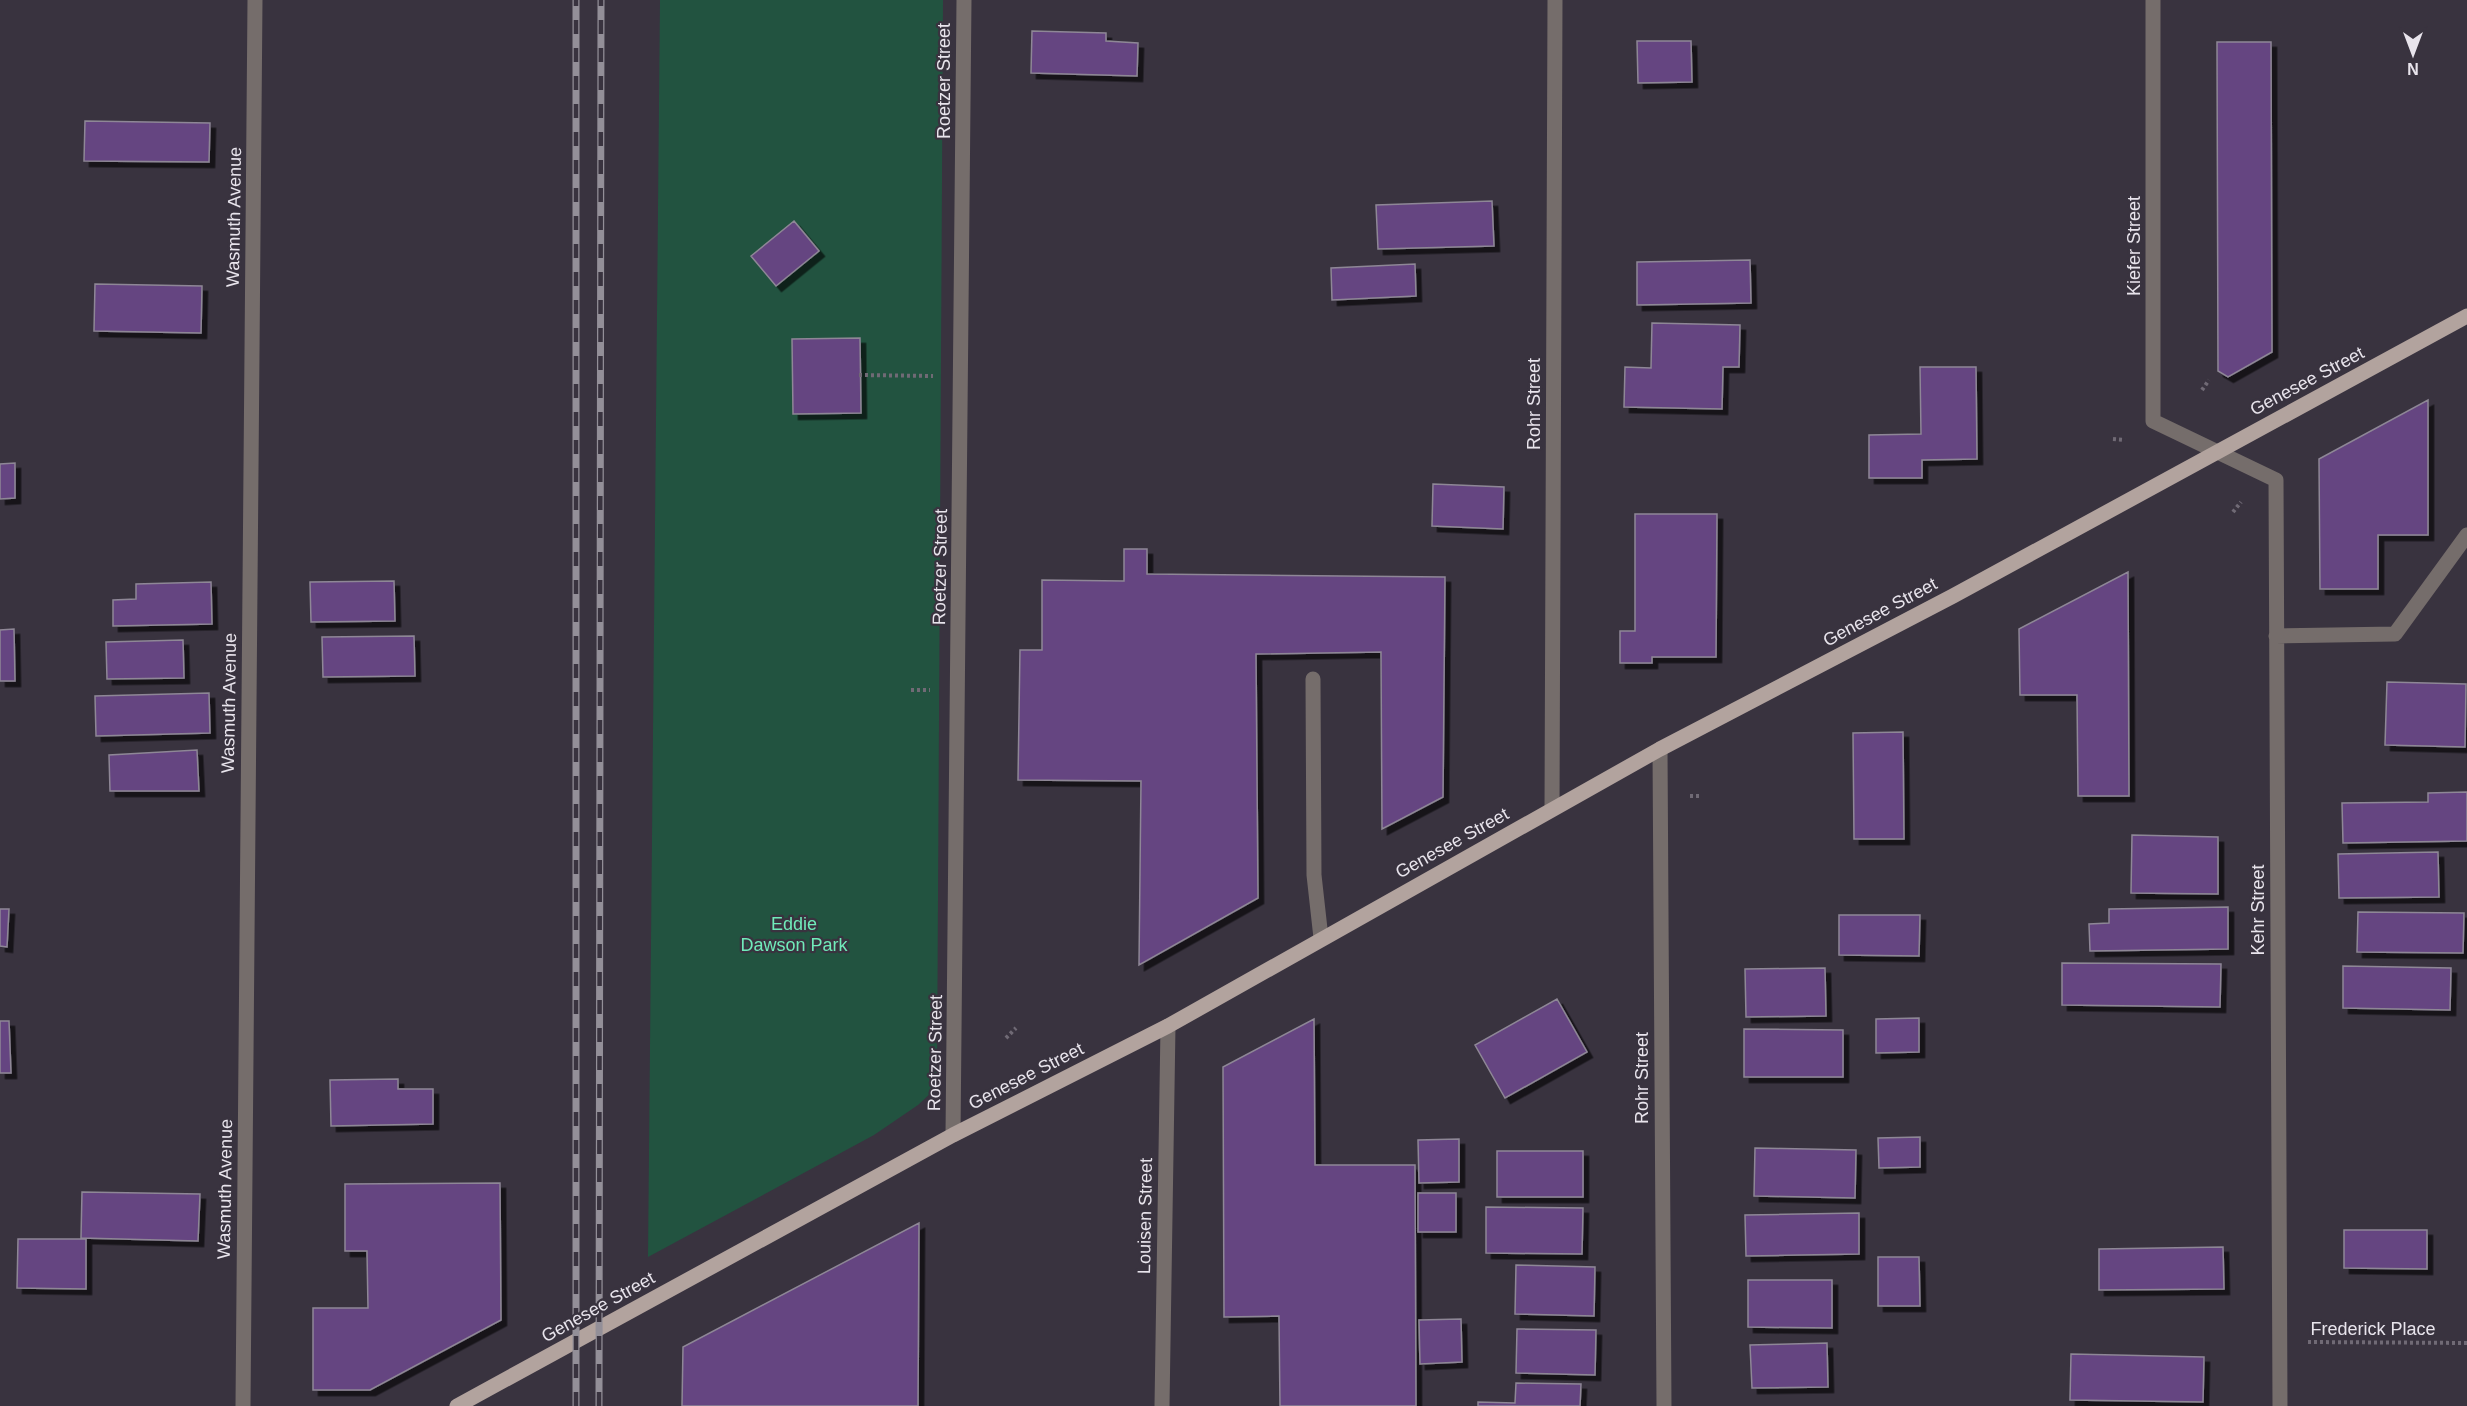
<svg xmlns="http://www.w3.org/2000/svg" width="2467" height="1406" viewBox="0 0 2467 1406" font-family="Helvetica,sans-serif">
<style>
.green{fill:#225340}
.building{fill:#654481;stroke:#8e8796;stroke-width:1.5;filter:url(#shadow)}
.lines{fill:none;stroke-linecap:round;stroke-linejoin:round}
.path{stroke:#706a75;stroke-width:4;stroke-dasharray:3 3;stroke-linecap:butt}
.minor{stroke:#756d6b;stroke-width:15}
.major{stroke:#b2a39e;stroke-width:15}
.rail-casing{stroke:#938f98;stroke-width:7}
.rail{stroke:#39333f;stroke-width:4.5;stroke-dasharray:14;stroke-linecap:butt}
.labels{text-anchor:middle;dominant-baseline:central;stroke-width:4.5;stroke-linejoin:round;paint-order:stroke}
.street-label{font-size:18px;fill:#e8e4ec;stroke:#39333f}
.park-label{font-size:18px;fill:#70ebba;stroke:#39333f}
</style>
<defs>
<filter id="shadow"><feDropShadow dx="5.5" dy="5.5" stdDeviation="0" flood-color="#0009"/></filter>
</defs>
<rect width="100%" height="100%" fill="#39333f"/>
<path class="green" d="M660,0H943L937,1077L933,1091L918,1105L874,1135L648,1257Z"/>
<path class="building" d="M1032,31L1106,33V41L1138,43L1137,76L1031,73Z
M1637,41H1691L1692,82L1638,83Z
M2217,42H2271L2272,352L2228,377L2218,371Z
M85,121L210,123L209,162L84,161Z
M1492,201L1494,246L1378,249L1376,205Z
M794,221L819,251L776,286L751,256Z
M1750,260L1751,303L1637,305V262Z
M1415,264L1416,296L1332,300L1331,268Z
M95,284L202,286L201,333L94,331Z
M1652,323L1740,325L1739,367H1723L1722,409L1624,407L1625,367L1651,368Z
M860,338L861,413L793,414L792,339Z
M1920,367H1976L1977,459L1922,460V478H1869V435L1921,434Z
M2428,400V535H2378V589H2320L2319,459Z
M15,463V498L0,499V464Z
M1433,484L1504,487L1503,529L1432,526Z
M1635,514H1717L1716,657H1652V663H1620V631H1635Z
M1124,549H1147V574L1445,577L1443,797L1382,829L1381,652L1256,654L1258,898L1139,965L1141,781L1018,780L1020,650H1042V580L1124,581Z
M2128,572L2129,796H2078L2077,695H2020L2019,629Z
M394,581L395,621L311,622L310,582Z
M211,582L212,624L113,626V600L136,599V584Z
M14,629L15,681H0V630Z
M414,636L415,676L323,677L322,637Z
M183,640L184,678L107,679L106,642Z
M2387,682L2466,684L2465,747L2385,745Z
M209,693L210,733L96,736L95,696Z
M1903,732L1904,839H1854L1853,733Z
M197,750L199,791H110L109,755Z
M2467,792V841L2343,843L2342,803L2428,802V793Z
M2132,835L2218,837V894L2131,893Z
M2438,852L2439,897L2339,898L2338,854Z
M2228,907V949L2090,951L2089,924L2109,923V909Z
M0,909H9L7,947L0,946Z
M2358,912L2464,913L2463,953L2357,952Z
M1839,915H1920L1919,956L1839,955Z
M2062,963L2221,964L2220,1007L2062,1005Z
M2343,966L2451,968L2450,1010L2343,1008Z
M1825,968L1826,1016L1746,1017L1745,969Z
M1557,999L1587,1052L1505,1098L1475,1045Z
M1919,1018V1052L1876,1053V1019Z
M1314,1019L1315,1165H1415L1416,1406H1280L1279,1316L1224,1317L1223,1067Z
M0,1021H9L11,1073H0Z
M1744,1029L1843,1030V1077H1744Z
M398,1079V1089H433V1124L331,1126L330,1080Z
M1920,1137V1167L1879,1168L1878,1138Z
M1459,1139V1182L1419,1183L1418,1140Z
M1755,1148L1856,1150L1855,1198L1754,1196Z
M1497,1151H1583V1197H1497Z
M500,1183L501,1320L370,1390H313V1308H368L367,1251H345V1184Z
M82,1192L200,1194L198,1241L81,1238Z
M1418,1193H1456V1232H1418Z
M1486,1207L1583,1208L1582,1254L1486,1253Z
M1859,1213V1254L1746,1256L1745,1215Z
M919,1223L918,1406H682L683,1347Z
M2344,1230H2427V1269L2344,1268Z
M18,1239H86V1289L17,1288Z
M2223,1247L2224,1289L2099,1290V1249Z
M1878,1257H1919L1920,1306H1878Z
M1516,1265L1595,1267L1594,1316L1515,1314Z
M1748,1280H1832V1328L1748,1327Z
M1461,1319L1462,1362L1420,1364L1419,1320Z
M1517,1329L1596,1330L1595,1375L1516,1373Z
M1827,1343L1828,1387L1752,1388L1750,1345Z
M2071,1354L2204,1357L2203,1402L2070,1400Z
M1516,1383L1581,1384L1580,1406H1478V1402L1515,1403Z"/>
<g class="lines">
<path class="path" d="M859,375L933,376
M2202,390L2209,380
M2113,439L2125,440
M2233,512L2241,502
M911,690H930
M1690,796H1702
M1006,1038L1016,1028
M2308,1342L2467,1343"/>
<path class="minor" d="M2153,0V421L2276,480L2280,1406
M2276,636L2395,634L2467,535
M1313,679L1314,875L1321,938
M1660,749L1664,1406
M1552,809L1555,0
M953,1135L964,0
M243,1406L255,0
M1162,1406L1168,1026"/>
<path class="major" d="M457,1406L953,1135L1168,1026L1660,749L1953,596L2467,316"/>
<defs>
<path id="rail" d="M576,1406V0
M599,1406L601,0"/>
</defs>
<use href="#rail" class="rail-casing"/>
<use href="#rail" class="rail"/>
</g>
<g class="labels">
<g class="street-label">
<text transform="translate(944 81) rotate(-90)">Roetzer Street</text>
<text transform="translate(234 217) rotate(-89)">Wasmuth Avenue</text>
<text transform="translate(2134 246) rotate(-90)">Kiefer Street</text>
<text transform="translate(2307 381) rotate(-28)">Genesee Street</text>
<text transform="translate(1534 404) rotate(-90)">Rohr Street</text>
<text transform="translate(940 567) rotate(-89)">Roetzer Street</text>
<text transform="translate(1880 612) rotate(-28)">Genesee Street</text>
<text transform="translate(229 703) rotate(-89)">Wasmuth Avenue</text>
<text transform="translate(1452 843) rotate(-29)">Genesee Street</text>
<text transform="translate(2258 910) rotate(-90)">Kehr Street</text>
<text transform="translate(935 1053) rotate(-89)">Roetzer Street</text>
<text transform="translate(1026 1076) rotate(-27)">Genesee Street</text>
<text transform="translate(1642 1078) rotate(-90)">Rohr Street</text>
<text transform="translate(225 1189) rotate(-89)">Wasmuth Avenue</text>
<text transform="translate(1145 1216) rotate(-89)">Louisen Street</text>
<text transform="translate(598 1307) rotate(-29)">Genesee Street</text>
<text x="2373" y="1329">Frederick Place</text>
</g>
<g class="park-label">
<text x="794" y="924">Eddie<tspan x="794" dy="21">Dawson Park</tspan></text>
</g>
</g>
<g transform="translate(2413 54) rotate(180)" stroke="#39333f" stroke-width="4.5" paint-order="stroke">
<path d="M0-4.5L10 22L0 15L-10 22Z" fill="#e8e4ec"/>
<text y="-9" font-size="16" font-weight="bold" text-anchor="middle" fill="#e8e4ec">N</text>
</g>
</svg>
